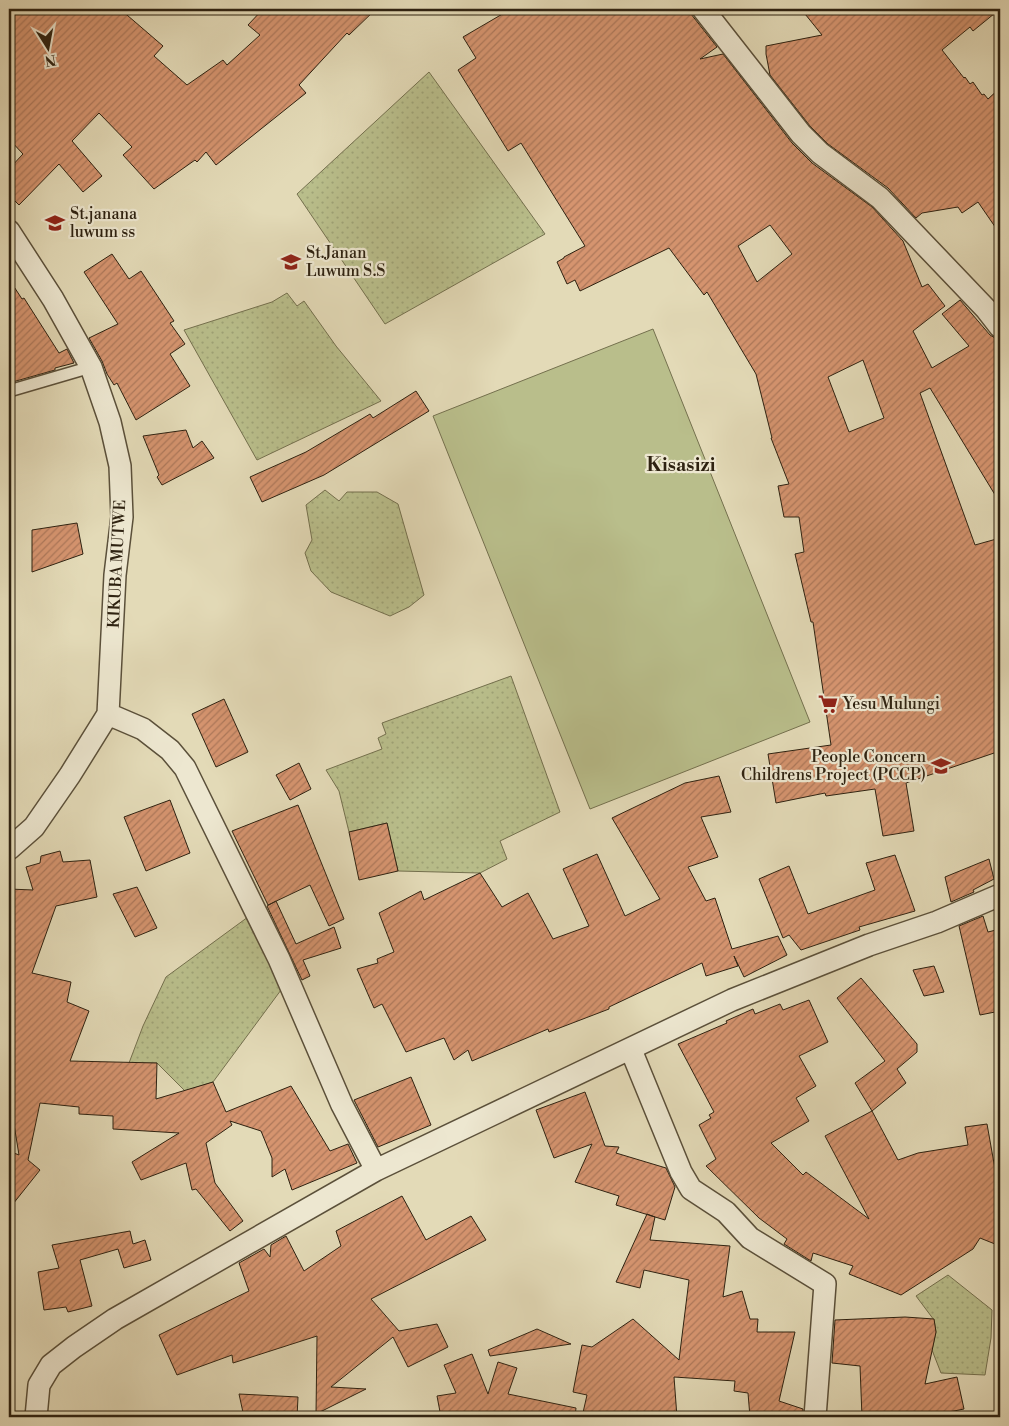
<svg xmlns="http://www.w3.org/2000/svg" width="1009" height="1426" viewBox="0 0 1009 1426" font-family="'Libre Bodoni',serif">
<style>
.garden{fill:url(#garden-dots);stroke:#74704e}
.pitch{fill:#b9be8b;stroke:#74704e}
.building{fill:url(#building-hatch);stroke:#2e2211;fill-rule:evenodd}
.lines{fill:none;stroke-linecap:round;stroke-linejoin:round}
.service-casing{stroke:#5b503a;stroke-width:14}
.minor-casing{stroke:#5b503a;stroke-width:24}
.service{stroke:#ede7d0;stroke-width:11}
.minor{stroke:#ede7d0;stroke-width:21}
.labels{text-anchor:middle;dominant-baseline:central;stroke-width:4.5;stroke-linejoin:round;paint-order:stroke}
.poi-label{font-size:16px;fill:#2e2211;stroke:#ede7d0;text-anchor:start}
.street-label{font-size:16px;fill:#2e2211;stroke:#ede7d0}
.quarter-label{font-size:19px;font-weight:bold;fill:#2e2211;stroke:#ede7d0}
</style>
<defs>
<pattern id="garden-dots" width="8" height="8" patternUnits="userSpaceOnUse" patternTransform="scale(1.25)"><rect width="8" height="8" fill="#b9be8b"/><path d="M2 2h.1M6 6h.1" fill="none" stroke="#9fa377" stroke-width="1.8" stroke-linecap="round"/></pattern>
<pattern id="building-hatch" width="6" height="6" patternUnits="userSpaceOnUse" patternTransform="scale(1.25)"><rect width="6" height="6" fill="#d5946f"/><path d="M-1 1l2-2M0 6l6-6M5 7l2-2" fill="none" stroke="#ad785a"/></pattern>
</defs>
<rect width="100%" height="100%" fill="#e3dab7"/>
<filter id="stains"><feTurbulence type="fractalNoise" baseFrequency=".004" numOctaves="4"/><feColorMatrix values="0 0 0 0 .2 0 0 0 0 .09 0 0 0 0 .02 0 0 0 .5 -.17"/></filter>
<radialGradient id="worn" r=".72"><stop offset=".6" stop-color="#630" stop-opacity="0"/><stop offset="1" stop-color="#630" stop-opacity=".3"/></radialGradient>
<path class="garden" d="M429,72L545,234L385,324L297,194Z
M287,293L297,306L304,301L336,346L381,401L257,460L184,330L272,302Z
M325,490L339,501L347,492H377L398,504L424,595L409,607L390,616L331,592L311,571L305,553L312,540L306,505Z
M511,676L560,812L500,841L507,859L480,873L398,871L387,823L349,832L339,791L326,770L382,749L378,738L386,734L382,723Z
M248,917L281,990L213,1082L185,1091L157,1063H129L143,1026L166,977Z
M948,1275L992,1310L991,1338L985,1375L941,1373L932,1350L936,1332L934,1320L916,1296Z"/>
<path class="pitch" d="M653,329L810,722L590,809L433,416Z"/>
<path class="building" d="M9,9H120L163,46L154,56L187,85L223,60L227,65L260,35L248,25L263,9H376L349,35L347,33L299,85L306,93L216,165L206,152L197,162L195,160L154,189L123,155L132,147L99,113L72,141L102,176L83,192L59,164L19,205L9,195V169L23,154L9,139Z
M511,9H687L717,47L700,59L723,54L792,143L812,163L872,207L903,241L922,287L928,284L945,306L913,331L932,368L969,346L942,314L960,300L990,335L995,338L1000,339V503L930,388L920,393L975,545L1000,538V751L906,783L914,831L883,836L875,789L826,796L825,793L776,803L768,754L831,745L813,622H811L795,554L804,552L799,517H784L778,486L789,484L771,438H772L756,374L707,292L704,295L669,248L580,291L575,280L567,284L557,262L564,258V257L585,246L521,143L508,151L458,70L476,58L463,37ZM770,225L792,254L757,282L738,246ZM863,360L884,418L849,432L828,377Z
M801,9H1000L973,31L970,27L942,50L964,78L965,77L970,84L973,82L982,95L984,94L988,99L1000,88V234L978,202L962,213L958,207L922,213L916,218L888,188L828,144L810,126L770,75L766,54V46L822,35Z
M112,254L129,279L141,271L174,321L170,323L185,344L170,354L190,386L136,420L117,383L114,385L107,374L102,361L89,338L118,324L84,272Z
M9,279L22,299L24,298L59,353L67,349L74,363L55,368V370L9,383Z
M416,391L429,411L324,475L262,502L250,477L306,452L370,414L373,418Z
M186,430L193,448L202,441L214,458L162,485L157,477L159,475L143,436Z
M77,523L83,554L32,572V530Z
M224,699L248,752L216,767L192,714Z
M299,763L311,789L290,800L276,775Z
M719,776L731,812L701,817L718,857L688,867L706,901L715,898L732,949L778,936L787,955L744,977L734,956L738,966L706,976L702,963L609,1007V1009L549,1032L548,1029L472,1061L468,1050L454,1060L444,1038L406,1052L382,1004L374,1008L357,969L378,963L377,959L394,952L379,913L421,891L424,900L480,873L502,907L528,893L553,939L589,926L563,869L597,854L625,916L660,899L612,818L685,783Z
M170,800L190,853L146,871L124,817Z
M298,805L344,919L329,926L310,885L268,905L232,831Z
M387,823L398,871L359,880L349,832Z
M60,851L63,862L90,860L97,897L56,906L32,973L71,982L67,1002L89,1011L70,1061L157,1063L156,1099L213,1082L226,1112L291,1086L330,1151L348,1144L357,1163L292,1190L285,1169L272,1177V1158L261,1131L230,1121L232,1125L206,1143L215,1183L243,1221L230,1231L196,1189L192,1190L186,1163L141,1180L132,1162L179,1133L113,1129V1116L79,1114V1107L40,1103L28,1160L40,1170L9,1209V1151L19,1155L11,1106L9,1105V889L33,890L26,867L40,863L41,856Z
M895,855L915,911L859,927L860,930L801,950L789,935L783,938L759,879L789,866L808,914L875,890L866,863Z
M989,859L994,879L973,890L974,892L951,902L945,877Z
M137,887L157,928L135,937L113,894Z
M276,901L296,944L334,927L341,948L303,960L310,976L302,980L267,906Z
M983,916L988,932L1000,929V1011L980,1015L959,926Z
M934,966L944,992L924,996L913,970Z
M861,978L917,1044V1052L897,1069L906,1083L872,1111L855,1083L885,1061L837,998Z
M809,1000L828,1042L799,1056L816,1086L796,1098L809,1121L771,1143L803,1175L806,1172L869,1219L825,1136L872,1111L898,1160L918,1153L968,1145L965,1127L987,1124L1000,1197V1246L980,1238L973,1249L901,1295L849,1274L853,1266L813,1253L811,1261L784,1244L787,1239L759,1218L706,1166L716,1159L699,1125L711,1118L709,1115L714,1112L678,1044L727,1023L726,1021L753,1009L755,1014L780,1004L783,1010Z
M411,1077L431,1125L378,1147L354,1100Z
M585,1092L605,1146L619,1147L616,1153L666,1168L675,1187L665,1220L616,1205L619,1196L575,1182L592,1144L554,1158L536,1110Z
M402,1196L426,1240L471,1216L486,1240L371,1299L399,1331L437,1324L448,1347L408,1367L393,1337L331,1387L366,1389L316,1414L317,1336L233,1363L232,1355L177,1375L159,1335L249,1291L239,1263L264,1249L270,1257L271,1245L286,1236L304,1271L341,1246L336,1231Z
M647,1214L655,1217L650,1240L730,1246L723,1297L742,1291L750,1319H758L757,1332H795L779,1401L803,1409V1417H750L748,1393L734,1391L735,1381L674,1377L677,1417H582L587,1395L573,1392L582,1345L592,1347L633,1319L679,1360L689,1280L644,1270L640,1288L616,1282Z
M130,1231L133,1244L145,1240L151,1260L124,1268L118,1249L80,1260L92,1306L68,1312L66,1307L44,1310L38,1272L59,1268L52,1245Z
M905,1317L934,1319L936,1332L925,1384L957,1377L964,1409L924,1417H862L860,1366L832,1363L835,1320Z
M537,1329L571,1344L490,1356L488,1350Z
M472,1354L488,1394L498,1362L517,1368L508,1394L576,1408L575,1417H441L437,1396L456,1393L444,1365Z
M239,1394L298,1397L297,1417H244Z"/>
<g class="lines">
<defs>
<path id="service" d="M9,391L91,367"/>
<path id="minor" d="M703,9L801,134L820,153L880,198L986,309L1000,327
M9,231L53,299L91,367L110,422L120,466L122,517L115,575L108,714L70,775L34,827L9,849
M108,714L143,729L170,750L185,768L279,959L342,1105L376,1170
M631,1050L681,1172L691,1189L726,1212L750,1238L825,1284L815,1417
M36,1417L39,1385L51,1365L74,1347L115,1319L376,1170L732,1000L869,945L937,922L1000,895"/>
</defs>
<use href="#service" class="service-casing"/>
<use href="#minor" class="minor-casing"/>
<use href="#service" class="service"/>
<use href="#minor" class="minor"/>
</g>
<defs>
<symbol id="school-bare" viewBox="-9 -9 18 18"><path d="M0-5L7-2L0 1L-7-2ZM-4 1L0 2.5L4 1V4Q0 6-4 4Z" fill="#8f2418" stroke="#ede7d0" stroke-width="2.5" paint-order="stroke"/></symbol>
<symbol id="university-bare" viewBox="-9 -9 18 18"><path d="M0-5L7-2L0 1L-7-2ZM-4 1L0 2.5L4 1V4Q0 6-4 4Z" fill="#8f2418" stroke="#ede7d0" stroke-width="2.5" paint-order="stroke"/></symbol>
<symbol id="supermarket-bare" viewBox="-9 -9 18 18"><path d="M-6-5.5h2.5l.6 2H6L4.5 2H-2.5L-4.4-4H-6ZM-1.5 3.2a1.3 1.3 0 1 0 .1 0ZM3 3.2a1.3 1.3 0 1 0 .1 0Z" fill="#8f2418" stroke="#ede7d0" stroke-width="2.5" paint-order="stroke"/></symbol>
</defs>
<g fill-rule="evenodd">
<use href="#school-bare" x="41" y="209" width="28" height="28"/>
<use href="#university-bare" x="277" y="248" width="28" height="28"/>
<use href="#supermarket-bare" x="814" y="690" width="28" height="28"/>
<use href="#school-bare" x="927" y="752" width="28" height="28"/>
</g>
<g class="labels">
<g class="poi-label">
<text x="70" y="214">St.janana<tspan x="70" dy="18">luwum ss</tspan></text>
<text x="306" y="253">St.Janan<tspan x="306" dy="18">Luwum S.S</tspan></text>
<text x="843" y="704">Yesu Mulungi</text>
<text x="926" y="757" text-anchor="end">People Concern<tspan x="926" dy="18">Childrens Project (PCCP)</tspan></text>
</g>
<g class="street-label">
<text transform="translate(117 564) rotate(-87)">KIKUBA MUTWE</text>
</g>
<g class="quarter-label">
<text x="681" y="465">Kisasizi</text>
</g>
</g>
<rect width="1009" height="1426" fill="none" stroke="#e3dab7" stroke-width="30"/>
<rect x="10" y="10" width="989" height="1406" fill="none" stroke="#2e2211" stroke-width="2.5"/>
<rect x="15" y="15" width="979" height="1396" fill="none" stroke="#2e2211"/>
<g transform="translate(48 48) rotate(169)" stroke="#ede7d0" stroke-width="4" paint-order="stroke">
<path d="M0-4L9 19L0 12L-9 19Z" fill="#2e2211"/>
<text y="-8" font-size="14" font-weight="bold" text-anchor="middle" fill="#2e2211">N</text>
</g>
<rect width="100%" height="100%" filter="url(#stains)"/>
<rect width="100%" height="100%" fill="url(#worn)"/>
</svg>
